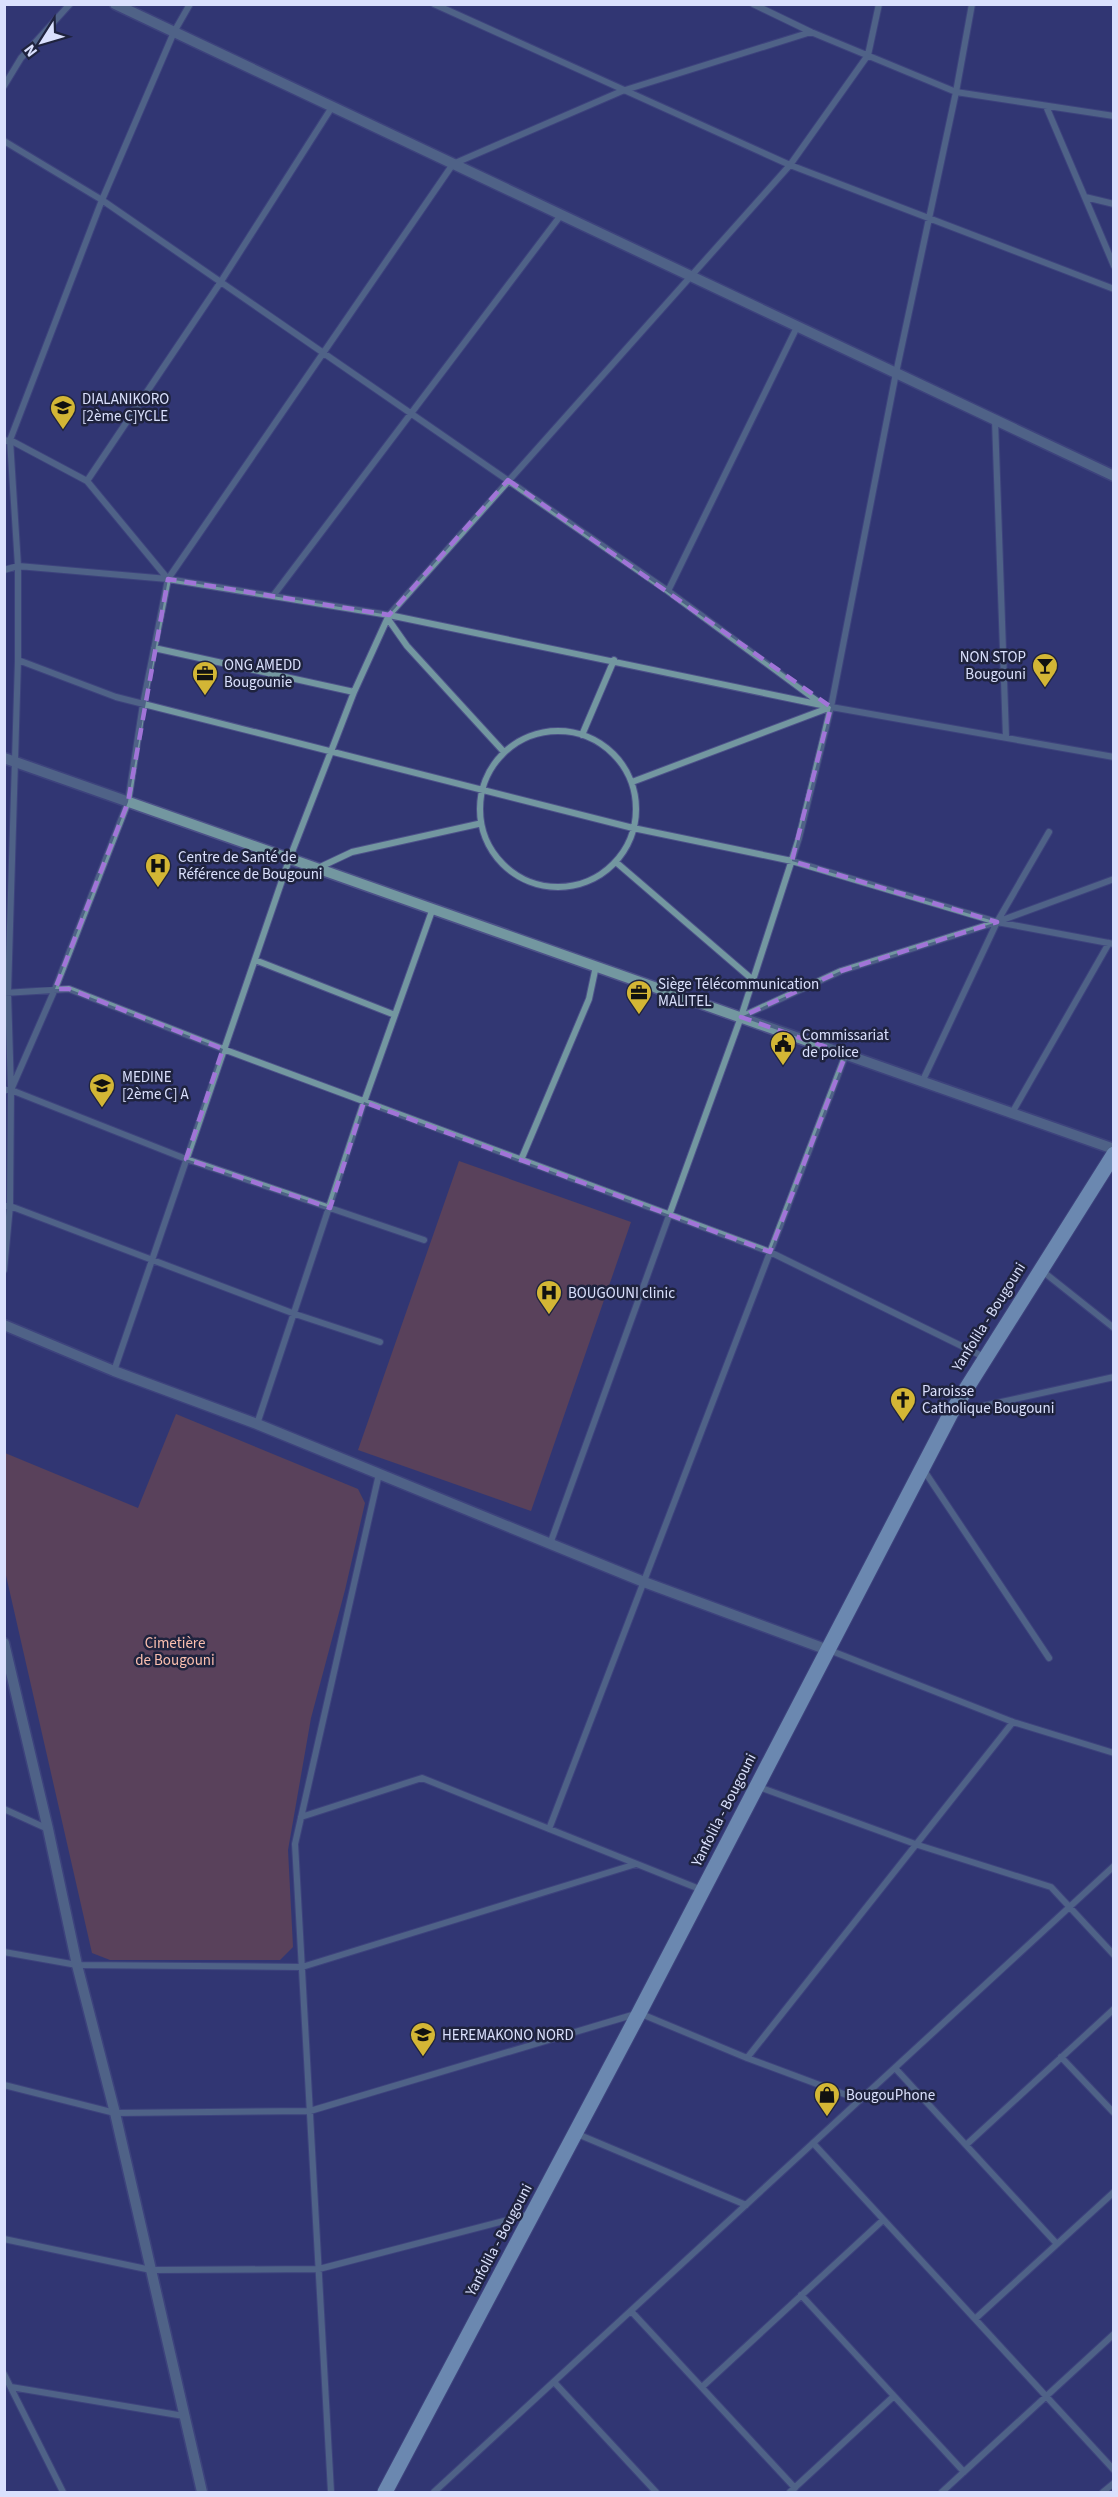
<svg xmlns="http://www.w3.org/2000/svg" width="1118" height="2497" viewBox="0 0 1118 2497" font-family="'Source Sans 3',sans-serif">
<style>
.green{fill:#894e3e}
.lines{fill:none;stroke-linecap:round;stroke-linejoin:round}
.minor-casing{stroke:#4d5289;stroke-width:8}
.tertiary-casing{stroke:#4d5289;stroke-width:13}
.primary-casing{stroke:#4d5289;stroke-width:17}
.minor{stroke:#7397a0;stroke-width:6}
.tertiary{stroke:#7397a0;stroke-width:10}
.primary{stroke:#b1ebfb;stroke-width:15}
.marked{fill:none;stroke:#a174d8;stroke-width:4.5;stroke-dasharray:12 8;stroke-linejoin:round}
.labels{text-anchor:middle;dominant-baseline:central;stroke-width:5;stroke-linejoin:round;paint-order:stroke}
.poi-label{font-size:15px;fill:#dae0fd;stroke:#1f233e;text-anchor:start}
.street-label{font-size:15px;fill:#dae0fd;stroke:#1f233e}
.park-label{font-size:15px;fill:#fbbfaf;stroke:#1f233e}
</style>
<rect width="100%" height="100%" fill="#323773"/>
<path class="green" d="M459,1161L631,1222L531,1511L358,1450Z
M176,1414L358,1489L365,1503L345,1590L311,1718L288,1850L293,1947L280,1960H110L92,1953L5,1571V1453L138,1508Z"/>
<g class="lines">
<defs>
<path id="minor" d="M434,4L790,165L1114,289
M753,4L811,32L956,92L1114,116
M4,86L21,58L70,4
M1046,106L1114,266
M4,141L102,200L668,591L819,702
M1085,197L1114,204
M995,420L1006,737
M4,441L10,440L87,481L168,579
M87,481L220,283L332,107
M4,570L18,566L168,579L389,615L831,707L1114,757
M668,591L797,327
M273,596L561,215
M388,619L407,646L504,752
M154,648L354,692
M18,660L116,697L633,828L792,861L997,922L1114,944
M480 809a78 78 0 1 1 156 0a78 78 0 1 1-156 0Z
M582,735L614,660
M632,782L831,707
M617,863L753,980
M318,868L352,852L478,824
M255,960L395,1015
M4,993L69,989L223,1049L770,1252L984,1357
M741,1017L841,971L997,922L1114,879
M923,1080L997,922L1049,832
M4,1090H11L186,1159L424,1240
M11,1090L55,989L128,802L143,704L168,579L453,164L622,91L811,32
M1012,1113L1109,943
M521,1160L589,999L596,966
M4,1206H10L295,1314L380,1342
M4,1270L10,1206L11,1090L8,993L18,660V566L10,440L102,200L174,32L190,4
M1041,1270L1114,1328
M114,1371L289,860L354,692L389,615L790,165L868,55L879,4
M956,1412L1114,1377
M257,1424L364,1102L433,908
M923,1469L1049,1658
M550,1544L741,1017L799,838L831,707L896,373L956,92L972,4
M829,1650L1013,1722L1114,1753
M759,1787L918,1845L1051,1887L1114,1955
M4,1809L48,1829
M301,1817L422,1778L702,1890
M549,1829L846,1054
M4,1952L77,1965L302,1967L636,1864
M1061,2057L1114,2113
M747,2058L1013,1722
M895,2068L1057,2244
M4,2085L115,2113L310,2111L639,2013L747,2058L860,2100
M575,2133L746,2205
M813,2143L1114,2470
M966,2145L1114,2009
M4,2239L151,2270L319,2269L531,2214
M801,2295L964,2472
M631,2311L795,2488
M975,2319L1114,2192
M4,2374L63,2492
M554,2382L656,2492
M11,2387L184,2416
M702,2387L883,2220
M331,2492L295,1844L379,1474
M434,2492L1114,1866
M790,2492L894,2396
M942,2492L1114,2334
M1103,2492L1114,2483"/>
<path id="tertiary" d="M115,4L1114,476
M4,758L1114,1149
M4,1325L114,1371L257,1424L644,1582L828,1650
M4,1643L48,1829L77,1965L115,2113L202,2492"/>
<path id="primary" d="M385,2492L639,2013L951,1413L1114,1154"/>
</defs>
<use href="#minor" class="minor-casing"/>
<use href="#tertiary" class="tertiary-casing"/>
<use href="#primary" class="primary-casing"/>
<use href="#minor" class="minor"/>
<use href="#tertiary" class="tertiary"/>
<use href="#primary" class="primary"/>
</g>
<path d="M0 0H1118V2497H0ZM508,480L831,707L792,861L997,922L841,971L741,1017L846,1054L770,1252L364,1102L330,1208L186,1159L223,1049L69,989H55L128,802L168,579L389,615Z" fill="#323773" fill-opacity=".55" fill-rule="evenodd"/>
<path class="marked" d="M508,480L831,707L792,861L997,922L841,971L741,1017L846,1054L770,1252L364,1102L330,1208L186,1159L223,1049L69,989H55L128,802L168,579L389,615Z"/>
<defs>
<symbol id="school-pin" viewBox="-11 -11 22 30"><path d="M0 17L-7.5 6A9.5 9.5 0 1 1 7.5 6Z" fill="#d3b635" stroke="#1f233e"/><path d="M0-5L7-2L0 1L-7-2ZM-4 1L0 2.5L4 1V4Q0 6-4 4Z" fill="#111"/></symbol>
<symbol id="bar-pin" viewBox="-11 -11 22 30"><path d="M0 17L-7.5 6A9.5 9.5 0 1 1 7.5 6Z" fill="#d3b635" stroke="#1f233e"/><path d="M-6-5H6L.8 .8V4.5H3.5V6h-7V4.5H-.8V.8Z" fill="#111"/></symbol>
<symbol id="office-pin" viewBox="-11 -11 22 30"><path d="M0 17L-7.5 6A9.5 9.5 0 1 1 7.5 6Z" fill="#d3b635" stroke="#1f233e"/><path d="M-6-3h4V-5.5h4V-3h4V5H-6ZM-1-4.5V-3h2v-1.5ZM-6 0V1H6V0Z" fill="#111"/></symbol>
<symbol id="hospital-pin" viewBox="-11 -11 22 30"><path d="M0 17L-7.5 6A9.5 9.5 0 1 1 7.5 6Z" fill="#d3b635" stroke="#1f233e"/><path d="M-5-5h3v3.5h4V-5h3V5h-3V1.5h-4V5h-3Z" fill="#111"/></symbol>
<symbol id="civic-pin" viewBox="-11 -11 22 30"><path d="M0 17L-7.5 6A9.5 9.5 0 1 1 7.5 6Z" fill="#d3b635" stroke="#1f233e"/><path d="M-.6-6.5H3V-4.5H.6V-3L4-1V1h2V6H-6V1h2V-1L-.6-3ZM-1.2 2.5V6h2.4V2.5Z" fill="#111"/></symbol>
<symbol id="church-pin" viewBox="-11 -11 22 30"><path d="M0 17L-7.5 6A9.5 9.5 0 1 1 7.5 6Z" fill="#d3b635" stroke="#1f233e"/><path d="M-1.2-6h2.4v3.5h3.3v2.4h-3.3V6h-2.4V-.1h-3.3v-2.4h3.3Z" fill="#111"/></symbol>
<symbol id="shop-pin" viewBox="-11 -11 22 30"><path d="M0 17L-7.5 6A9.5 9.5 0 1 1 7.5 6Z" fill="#d3b635" stroke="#1f233e"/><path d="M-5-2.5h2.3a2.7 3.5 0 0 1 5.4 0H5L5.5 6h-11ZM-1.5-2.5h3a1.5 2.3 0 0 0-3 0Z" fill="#111"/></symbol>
</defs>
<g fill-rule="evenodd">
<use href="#school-pin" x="48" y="393" width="30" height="40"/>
<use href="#bar-pin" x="1030" y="651" width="30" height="40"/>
<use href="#office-pin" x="190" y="659" width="30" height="40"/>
<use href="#hospital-pin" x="143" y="851" width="30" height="40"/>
<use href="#office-pin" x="624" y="978" width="30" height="40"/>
<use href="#civic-pin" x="768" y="1029" width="30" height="40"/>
<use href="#school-pin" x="87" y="1071" width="30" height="40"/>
<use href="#hospital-pin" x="534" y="1278" width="30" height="40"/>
<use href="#church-pin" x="888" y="1385" width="30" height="40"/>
<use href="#school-pin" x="408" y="2020" width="30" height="40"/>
<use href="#shop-pin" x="812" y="2080" width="30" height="40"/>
</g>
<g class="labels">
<g class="poi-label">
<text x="82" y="399">DIALANIKORO<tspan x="82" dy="17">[2ème C]YCLE</tspan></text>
<text x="1026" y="657" text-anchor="end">NON STOP<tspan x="1026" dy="17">Bougouni</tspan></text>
<text x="224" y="665">ONG AMEDD<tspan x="224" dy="17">Bougounie</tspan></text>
<text x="178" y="857">Centre de Santé de<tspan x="178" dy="17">Référence de Bougouni</tspan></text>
<text x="658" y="984">Siège Télécommunication<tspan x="658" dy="17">MALITEL</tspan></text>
<text x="802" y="1035">Commissariat<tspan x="802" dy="17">de police</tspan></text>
<text x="122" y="1077">MEDINE<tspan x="122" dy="17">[2ème C] A</tspan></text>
<text x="568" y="1293">BOUGOUNI clinic</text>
<text x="922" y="1391">Paroisse<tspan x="922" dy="17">Catholique Bougouni</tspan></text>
<text x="442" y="2035">HEREMAKONO NORD</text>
<text x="846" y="2095">BougouPhone</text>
</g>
<g class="street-label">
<text transform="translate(989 1317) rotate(-58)">Yanfolila - Bougouni</text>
<text transform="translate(724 1810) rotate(-63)">Yanfolila - Bougouni</text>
<text transform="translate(499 2240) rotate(-62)">Yanfolila - Bougouni</text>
</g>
<g class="park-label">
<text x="175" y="1643">Cimetière<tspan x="175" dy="17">de Bougouni</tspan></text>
</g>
</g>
<rect width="1118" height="2497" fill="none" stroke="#dae0fd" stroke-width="12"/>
<g transform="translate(42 42) rotate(233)" stroke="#1f233e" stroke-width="4.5" paint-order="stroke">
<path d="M0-4.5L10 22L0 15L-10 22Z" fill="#dae0fd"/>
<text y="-9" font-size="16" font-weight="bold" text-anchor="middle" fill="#dae0fd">N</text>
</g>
</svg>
